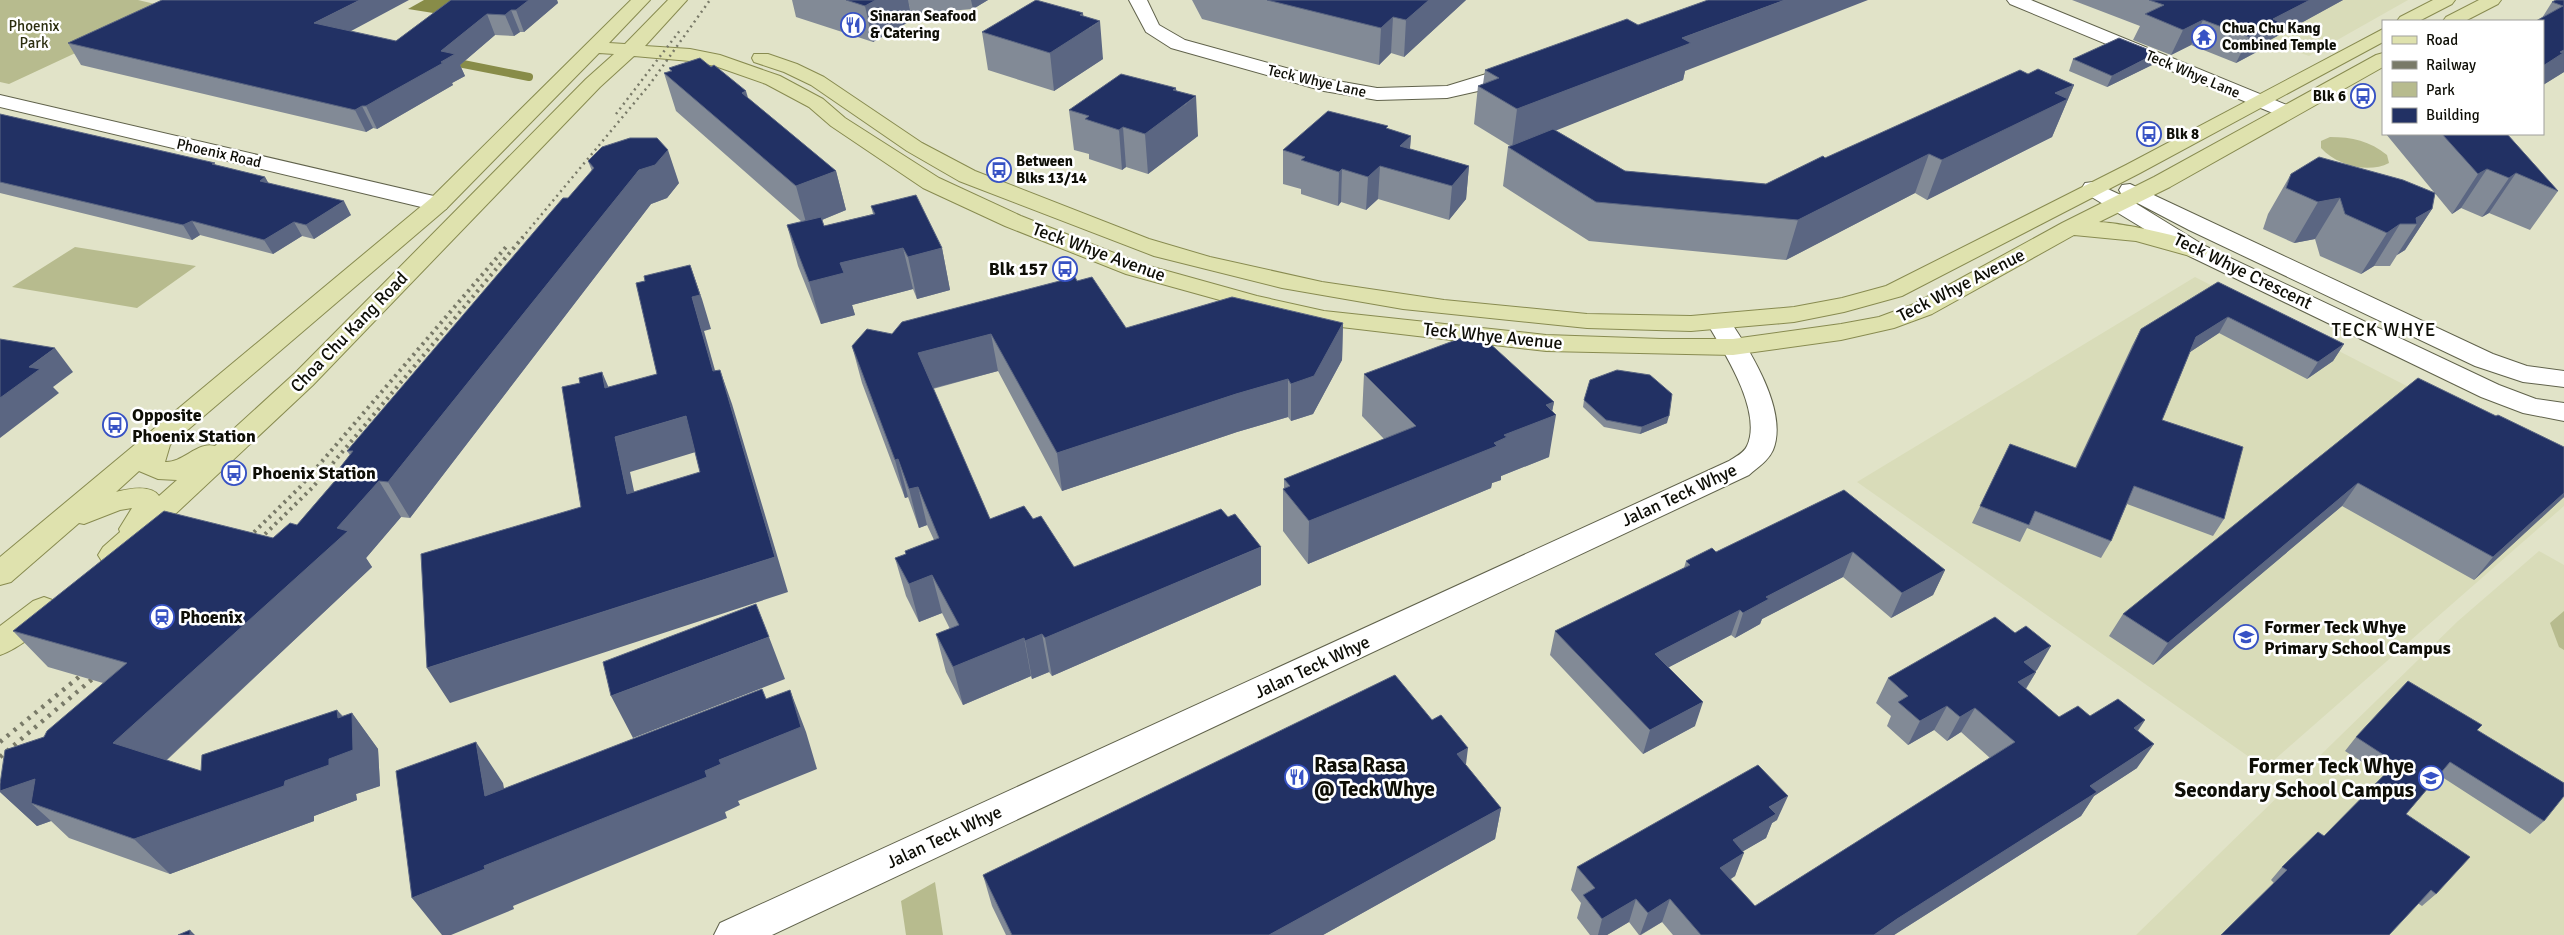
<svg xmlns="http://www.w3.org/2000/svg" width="2564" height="935" viewBox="0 0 2564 935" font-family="Signika,sans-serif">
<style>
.built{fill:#d9dcb9}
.green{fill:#b7bb8e}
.water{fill:#888c48}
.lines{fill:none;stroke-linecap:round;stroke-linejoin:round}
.stream{stroke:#888c48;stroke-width:8}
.minor-casing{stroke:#60624b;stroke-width:2}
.major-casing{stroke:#888b50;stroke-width:2}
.minor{fill:#fff;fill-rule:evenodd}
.major{fill:#dfe2ae;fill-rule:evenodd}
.rail-far2{stroke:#797a68;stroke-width:2.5;stroke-dasharray:2 4;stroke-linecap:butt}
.rail-far1{stroke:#797a68;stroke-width:4;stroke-dasharray:2.5 4.5;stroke-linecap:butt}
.rail{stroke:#797a68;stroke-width:4.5;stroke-dasharray:3 6;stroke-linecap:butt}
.wall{fill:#828a96}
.shaded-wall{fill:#5b6682}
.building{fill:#223164;stroke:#5b6682;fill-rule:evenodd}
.labels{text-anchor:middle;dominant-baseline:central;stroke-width:5;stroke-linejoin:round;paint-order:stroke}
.far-poi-label{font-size:15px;font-weight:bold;fill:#0e0e06;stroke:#fff;text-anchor:start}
.far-park-label{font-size:15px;fill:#2c2e0f;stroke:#fff}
.far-street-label{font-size:15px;fill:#0e0e06;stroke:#fff}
.street-label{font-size:18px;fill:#0e0e06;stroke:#fff}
.poi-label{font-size:18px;font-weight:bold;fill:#0e0e06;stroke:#fff;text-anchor:start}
.neighbourhood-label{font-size:19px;letter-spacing:1px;fill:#0e0e06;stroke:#fff}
.near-poi-label{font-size:21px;font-weight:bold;fill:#0e0e06;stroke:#fff;text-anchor:start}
</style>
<rect width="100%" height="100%" fill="#e1e3c8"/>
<path class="built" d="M2159,0H2408L2309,56Z
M2195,277L2564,467V506L2265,768L1857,482Z
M2539,551L2564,565V935H2136L2458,621Z"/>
<path class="green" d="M0,0H138L172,8L9,84L0,82Z
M2330,137C2352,137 2370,141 2387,155L2389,163C2368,174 2336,165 2321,148V141Z
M75,247L196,266L137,308L12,287Z
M2564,611V650L2559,647L2550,623Z
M935,882L943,935H906L901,901Z"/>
<path class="water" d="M424,0H468L446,15L408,9Z"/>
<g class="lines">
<path class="stream" d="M448,61L529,77"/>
<defs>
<path id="minor" d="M1129,0H1147L1159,25L1185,40L1326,79L1377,88L1447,86L1519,64L1526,66L1529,70L1526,74L1478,91L1447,98L1377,100L1324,91L1171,48L1146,32Z
M2007,0H2031L2294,108L2297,112L2294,116H2280L2010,4Z
M0,95L438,197L446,199L449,204L446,209L438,211L0,107Z
M2093,182L2127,198L2205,246L2499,385L2536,399L2564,403V421L2523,413L2481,397L2189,256L2085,193L2082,188L2085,183Z
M2130,184L2493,354L2527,366L2564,371V387L2523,382L2475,366L2189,230L2122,195L2119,190L2122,185Z
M1719,316L1728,318C1749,349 1789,411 1773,450C1768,461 1758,467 1749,475L772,935H714L720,923L1729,461C1735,457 1744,453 1747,446C1763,412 1724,352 1707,323L1710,318Z"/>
<path id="major" d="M631,0H650L609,43L625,44L668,0H687L645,46L690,49L720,55L780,76L823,99L845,118L939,178L1021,216L1142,264L1257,296L1324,311L1546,335L1662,339H1733L1841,324L1879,317L1914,304L2062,223L2154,177L2376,55L2383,53V67L2170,187L2099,222C2119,223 2198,237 2208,251L2205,256L2197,258L2136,241L2074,235L1932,314L1894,328L1841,340L1733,355L1546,351L1324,325L1245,307L1126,274L1005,226L923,188L831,126L809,107L766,84L715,66L690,61L634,56L600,87L313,385L123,563L113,566L103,563L98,555L103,547L120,532L119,529L132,508L120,510L84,524L79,523L11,582L0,585V557L430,199ZM599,53L614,54L586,79L295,373L215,446C198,441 183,463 165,462L170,445L446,209ZM139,471L158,479L177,480L159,496C151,484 128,489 116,492Z
M2433,0H2455L2452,4L2419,21H2397L2400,17Z
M2479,0H2501L2498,4L2465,21H2443L2446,17Z
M2383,29V42L2140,173L1902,296L1844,312L1794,322L1691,331L1587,328L1403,309L1282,288L1154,256L959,181L907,151L811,85L784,72L754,62L752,58L754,54H768L797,64L824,77L922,143L975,171L1149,239L1210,257L1322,282L1444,300L1587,314L1691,316L1794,307L1842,298L1886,286L2126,165Z
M44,597L55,601L59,609C50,625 18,649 0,655V626L33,601Z"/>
</defs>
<use href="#minor" class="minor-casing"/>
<use href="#major" class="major-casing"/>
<use href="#minor" class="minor"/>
<use href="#major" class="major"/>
<path class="rail-far2" d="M616,114L681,29
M522,238L650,84L710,0"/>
<path class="rail-far1" d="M244,542L300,487L506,247
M255,544L312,488L523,237"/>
<path class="rail" d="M253,545L256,542
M0,742L91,667
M0,757L103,670"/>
</g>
<path class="wall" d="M451,0H557L558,3L524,32H520L514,36L495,35L460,65L465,76L452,83L453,85L377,129L373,128L366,132L81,65L68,43L396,41Z
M792,0H908L912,20L873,42L796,17Z
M908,0H988L973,9L911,14Z
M1192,0H1466L1404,57L1391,53L1379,65L1202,19Z
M2072,0H2343L2270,40L2266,47L2236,63L2191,45L2171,55L2133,40L2140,26Z
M2564,0V72L2543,85L2542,18L2552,2Z
M1083,16L1103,59L1054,91L988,70L982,32Z
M2073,59L2152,65L2107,87L2069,71Z
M669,68L748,98L836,171L846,210L822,220L824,226L873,214L871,206L942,248L950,290L917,299L913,289L852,305L855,315L821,324L798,266L787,225L802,222L676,111L664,73L670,71Z
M1485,70L1685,71L1683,80L1555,130L1625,171L1766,184L1825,158L2028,74L2074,85L2052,137L1927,200L1915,193L1786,260L1589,241L1503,186L1508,147L1510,146L1474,124L1478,86L1483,84Z
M1176,90L1198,136L1148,174L1126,167L1122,170L1089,159V154L1074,150L1069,110Z
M0,114L265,177L268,183L351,215L314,239L302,236L273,254L200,235L192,240L0,193Z
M1388,129L1411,136L1410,149L1469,166L1466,199L1449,220L1378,199L1366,210L1341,202L1338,206L1301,194V189L1283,184V150Z
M2386,134H2507L2558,191L2530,230L2489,213L2482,217L2461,208L2452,214Z
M588,161L679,183L667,198L651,204L410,518L401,517L366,558L372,567L167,760L201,771L337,710L343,716L352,713L378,749L380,786L356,794L357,800L314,816V821L170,874L69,838L51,821L37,826L0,792L44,737L103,683L48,667L13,631L273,538L297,525L337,478L335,474L350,455L347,451L592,171Z
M2291,174L2432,209L2405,250L2397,255L2390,266H2374L2361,274L2320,256L2315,239L2294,243L2263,229L2268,214Z
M1077,281L1126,328L1343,323L1342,360L1313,414L1291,421L1288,417L1237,432L1062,491L998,371L933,389L990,519H1033L1074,567L1261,585L1052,676L1049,672L1032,679L1031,676L963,705L946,672L936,634L950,629L942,613L919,622L906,596L895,558L906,554L934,540L927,525L919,528L908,497L905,498L862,383L852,346Z
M2218,282L2344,344L2333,361L2307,379L2219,333L2190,352L2162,420L2224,519L2213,536L2127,504L2111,541L2101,558L2027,528L2020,542L1972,523L2010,444L2075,468L2132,346L2141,329Z
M1480,342L1554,402L1552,411L1549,457L1501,476V480L1492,483L1491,488L1308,564L1283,531V489H1284V479L1384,439L1362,416L1364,374Z
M2418,378L2564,497L2474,580L2342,506L2153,665L2109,636L2123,614Z
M1584,400L1667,423L1640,434L1604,427L1583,407Z
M1844,490L1945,570L1933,595L1891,618L1843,577L1762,619L1760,624L1735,638L1731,635L1669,667L1695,726L1643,754L1550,655L1555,631L1684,568L1686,561L1716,552Z
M2037,670L2035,671L2036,672L2026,689L2059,717L2090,716L2145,720L2138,731L2137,768L2094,796L2081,816L1894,935H1673L1662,922L1641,935H1639L1629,922L1607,935H1590L1577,918L1581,903L1571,890L1577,867L1777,820L1772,823L1766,838L1743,851L1735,876L1731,879L1755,906L1990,758L1961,732L1947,741L1934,730L1908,745L1887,726L1891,716L1876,703L1888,678Z
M2477,730L2544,821L2530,834L2439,775L2406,814L2436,894L2422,906L2419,904L2274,883L2271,880L2282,867L2324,836L2384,776L2345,751L2356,737Z
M1466,765L1501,808L1495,839L1323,935H1006L992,906L983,875Z"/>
<path class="shaded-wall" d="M360,0H409L325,45L314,23Z
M529,0H557L558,3L524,32L516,10Z
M876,0H908L912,20L873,42L865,6Z
M971,0H988L973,9Z
M1429,0H1466L1404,57L1406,20Z
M1785,0H1868L1685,71L1683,80L1512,148L1517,109L1682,38Z
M2310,0H2343L2270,40L2266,47L2236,63L2249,37L2273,19Z
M511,10L520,32L514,36L505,15Z
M1083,13L1085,31L1100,21L1103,59L1054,91L1050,53L1080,15Z
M487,14L495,35L460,65L465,76L452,83L453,85L377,129L366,106L441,51Z
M1393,17L1391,53L1379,65L1381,28Z
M2203,20L2191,45L2171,55L2183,30Z
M2564,50V72L2543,85V66Z
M2157,53L2152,65L2107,87L2112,76Z
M2074,85L2052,137L1927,200L1942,160L2055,93Z
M1176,88L1178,110L1196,96L1198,136L1148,174L1145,134L1173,90Z
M746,91L757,129L742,93Z
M362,106L373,128L366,132L355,110Z
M1123,127L1126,167L1122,170L1119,130Z
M1411,136L1408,169L1400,146Z
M668,150L679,183L667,198L651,204L410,518L388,482L639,170Z
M1929,154L1915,193L1786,260L1798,220Z
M1380,166L1378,199L1366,210L1368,177Z
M1469,166L1466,199L1449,220L1452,186Z
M1342,169L1341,202L1338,206L1339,172Z
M2487,169L2461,208L2452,214L2478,174Z
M836,171L846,210L807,226L796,186Z
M2516,173L2489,213L2482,217L2509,178Z
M265,177L273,191L260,181Z
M2340,198L2315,239L2294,243L2318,202Z
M344,201L351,215L314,239L306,225Z
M2432,209L2405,250L2397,255L2417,224L2416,218Z
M192,221L200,235L192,240L183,225Z
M294,222L302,236L273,254L264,240Z
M2400,224L2374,266L2361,274L2387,233Z
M903,248L913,289L852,305L855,315L821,324L809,282L840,263Z
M942,248L950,290L917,299L908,257Z
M690,265L702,299L711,329L704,331L725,406L713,371L692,297Z
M2228,317L2219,333L2187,354L2196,337Z
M1343,323L1342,360L1313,414L1291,421V384Z
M991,334L998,371L926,390L918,353Z
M2344,344L2333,361L2307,379L2318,362Z
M55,348L73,372L53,387L59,393L0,438V398L29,367Z
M720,370L732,404L788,592L450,703L427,668L775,557Z
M602,372L617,407L605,388Z
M1288,379V417L1237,432L1062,491L1057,453L1236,394Z
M1554,402L1551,417L1556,415L1549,457L1501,476V480L1492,483L1491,488L1308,564L1309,521L1494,443L1546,405Z
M686,416L699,451L630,472L642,529L627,494L615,437Z
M1669,416L1667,423L1640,434L1642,427Z
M898,459L908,497L905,498L895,460Z
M379,481L401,517L366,558L372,567L147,778L113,743L337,528Z
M2358,483L2342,506L2153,665L2168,643Z
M918,487L927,525L919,528L909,489Z
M2564,493V497L2474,580L2493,557Z
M1261,547V585L1052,676L1045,638Z
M1853,552L1843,577L1762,619L1760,624L1735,638L1743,613L1766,597Z
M1945,570L1933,595L1891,618L1902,593Z
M932,575L942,613L919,622L909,584Z
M1740,610L1731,635L1648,678L1655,654Z
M1042,634L1049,672L1032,679L1025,641Z
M769,637L785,679L633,738L611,696Z
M1024,638L1031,676L963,705L953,667Z
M2051,646L2037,670L2010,687L2024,662Z
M2036,672L2021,696L2018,682Z
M790,690L806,732L817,769L738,801L740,805L725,812L727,818L513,906L514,909L451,935H442L412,898L484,866L705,771L719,760L781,735Z
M1703,702L1695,726L1643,754L1650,730Z
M1947,706L1934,730L1908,745L1920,721Z
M1975,708L1961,732L1947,741L1960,717Z
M337,710L352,729V713L378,749L380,786L356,794L357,800L314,816V821L170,874L134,839L285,781L329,759L338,718Z
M2145,720L2128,744L2134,728Z
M476,742L503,783L513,836L485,796Z
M2154,744L2137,768L2094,796L2081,816L1894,935H1874L2090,786Z
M1468,748L1464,780L1457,754Z
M35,779L31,803L51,821L37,826L0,792V791Z
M1788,796L1777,820L1772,823L1766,838L1723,863L1733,840L1769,807Z
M1501,808L1495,839L1323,935H1269Z
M1744,853L1735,876L1711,891L1720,868Z
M1636,899L1629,922L1607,935H1598L1602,919Z
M1670,899L1662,922L1640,935L1648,913Z
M190,930L195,935H190Z"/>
<path class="building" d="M162,0H360L314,23L396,41L451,0H529L516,10H511L505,15L487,14L441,51L455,54L441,62L443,63L366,106H362L355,110L68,43Z
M846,0H876L865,6Z
M1036,0L1083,13L1080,15L1100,21L1050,53L982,32Z
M1267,0H1429L1406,20L1393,17L1381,28Z
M1708,0H1785L1682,38L1691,43L1517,109L1478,86L1499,78L1485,70L1627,19L1638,25Z
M2149,0H2310L2273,19L2279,22L2249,37L2203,20L2183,30L2145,14L2164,5Z
M2556,0H2564V50L2560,52L2563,53L2543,66V21H2536L2563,6L2552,2Z
M2119,38L2157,53L2112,76L2073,59Z
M700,58L711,67L714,65L746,91L742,93L836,171L796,186L664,73L672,71L669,68Z
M2038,69L2074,85L2055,93L2068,99L1942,160L1929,154L1798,220L1596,202L1508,147L1553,129L1625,171L1766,184L1823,156L1825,158L2020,70L2028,74Z
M1121,74L1176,88L1173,90L1196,96L1145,134L1123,127L1119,130L1085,119L1089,116L1069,110Z
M1328,111L1388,126L1386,128L1411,136L1400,146L1469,166L1452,186L1380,166L1368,177L1342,169L1339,172L1301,160L1305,157L1283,150Z
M0,114L215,163L212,164L265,177L260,181L344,201L306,225L294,222L264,240L192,221L183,225L0,182Z
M2442,134H2507L2558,191L2516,173L2509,178L2487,169L2478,174Z
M630,138H657L668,150L655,165L639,170L388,482L379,481L337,528L348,531L113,743L201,771L202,755L337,710L338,718L352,713L353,750L329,759V765L285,781L284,786L134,839L31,803L35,779L0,791V784L5,750L44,737L47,731L127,663L13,631L164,511L273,538L290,523L297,525L341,474H335L353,451H347L563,198H568L594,168L588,161L602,147Z
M2319,157L2403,180L2435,193L2432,209L2416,218L2417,224H2400L2387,233L2345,214L2340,198L2318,202L2286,188L2291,174Z
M916,195L942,248L908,257L903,248L840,263L844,273L809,282L787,225L821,217L824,226L875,214L871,206Z
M690,265L700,295L692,297L713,371L720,370L775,557L427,668L421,554L581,507L562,387L580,383L579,378L602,372L605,388L657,374L636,283L645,281L644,276ZM686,416L700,472L627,494L615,437Z
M1075,277L1077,281L1092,277L1126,328L1232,297L1343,323L1314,376L1291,384L1288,379L1236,394L1057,453L991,334L918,353L990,519L1024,506L1033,519L1041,516L1074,567L1221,509L1228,517L1235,514L1261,547L1045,638L1042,634L1025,641L1024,638L953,667L936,634L959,625L932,575L909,584L895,558L906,554L905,551L939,538L918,487L909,489L898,459L895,460L852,346L867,329L892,334L902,322Z
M2218,282L2344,344L2318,362L2228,317L2196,337L2162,420L2243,447L2224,519L2134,486L2111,541L2035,511L2029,525L1980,506L2010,444L2076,468L2141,329Z
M1472,334L1480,342L1486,340L1554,402L1546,405L1556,415L1504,435L1507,437L1494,443L1497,446L1309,521L1283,489L1290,486L1284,479L1416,426L1364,374Z
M0,339L55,348L29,367L40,369L0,398Z
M1617,370L1650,375L1672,394L1669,416L1642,427L1606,420L1584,400L1590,380Z
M2418,378L2496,416L2498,415L2564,447V493L2493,557L2358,483L2168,643L2123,614Z
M1844,490L1945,570L1902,593L1853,552L1766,597L1769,599L1743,613L1740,610L1655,654L1703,702L1650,730L1555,631L1690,565L1686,561L1712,548L1716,552Z
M756,604L769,637L611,696L603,662Z
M1995,617L2015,633L2026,626L2051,646L2024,662L2036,672L2018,682L2059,717L2078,706L2090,716L2118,699L2145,720L2134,728L2154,744L2090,786L2097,792L1897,919L1874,935H1701L1670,899L1648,913L1636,899L1602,919L1583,895L1595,888L1577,867L1758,765L1788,796L1769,807L1776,814L1733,840L1744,853L1720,868L1755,906L2015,742L1975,708L1960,717L1947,706L1920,721L1898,702L1908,696L1888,678Z
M1395,675L1432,720L1441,715L1468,748L1457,754L1501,808L1269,935H1012L983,875Z
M2408,681L2482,725L2477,730L2564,783V796L2544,821L2450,762L2406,814L2470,857L2436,894L2431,890L2389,935H2221L2287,870L2282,867L2318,832L2324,836L2396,763L2356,737Z
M762,689L766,699L790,690L801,727L719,760L721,764L705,771L707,777L484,866L485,869L412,898L396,771L476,742L485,796Z
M190,930V935H178Z"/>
<defs>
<symbol id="restaurant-ring" viewBox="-11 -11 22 22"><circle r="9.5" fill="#fff" stroke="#3752c4" stroke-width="1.5"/><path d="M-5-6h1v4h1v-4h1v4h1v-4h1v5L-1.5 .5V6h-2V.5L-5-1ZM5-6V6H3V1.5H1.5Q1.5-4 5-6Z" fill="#3752c4"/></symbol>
<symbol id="temple-ring" viewBox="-11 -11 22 22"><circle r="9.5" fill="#fff" stroke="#3752c4" stroke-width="1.5"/><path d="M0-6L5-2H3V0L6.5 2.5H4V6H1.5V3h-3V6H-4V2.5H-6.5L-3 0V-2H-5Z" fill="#3752c4"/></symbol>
<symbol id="bus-ring" viewBox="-11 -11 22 22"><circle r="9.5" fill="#fff" stroke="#3752c4" stroke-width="1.5"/><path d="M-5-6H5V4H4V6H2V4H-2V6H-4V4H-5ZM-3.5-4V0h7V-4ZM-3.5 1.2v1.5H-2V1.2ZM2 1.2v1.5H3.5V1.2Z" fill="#3752c4"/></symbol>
<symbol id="station-ring" viewBox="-11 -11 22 22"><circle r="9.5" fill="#fff" stroke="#3752c4" stroke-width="1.5"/><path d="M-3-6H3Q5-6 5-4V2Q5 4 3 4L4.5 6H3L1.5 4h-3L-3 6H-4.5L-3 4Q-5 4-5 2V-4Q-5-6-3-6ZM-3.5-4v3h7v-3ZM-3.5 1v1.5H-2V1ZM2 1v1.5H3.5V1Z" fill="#3752c4"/></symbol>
<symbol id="school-ring" viewBox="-11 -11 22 22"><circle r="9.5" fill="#fff" stroke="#3752c4" stroke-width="1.5"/><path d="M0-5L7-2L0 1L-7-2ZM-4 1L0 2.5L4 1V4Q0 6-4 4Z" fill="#3752c4"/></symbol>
</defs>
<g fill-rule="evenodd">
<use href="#restaurant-ring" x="839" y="11" width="28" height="28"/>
<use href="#temple-ring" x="2190" y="23" width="28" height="28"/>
<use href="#bus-ring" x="2349" y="82" width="28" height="28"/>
<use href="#bus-ring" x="2135" y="120" width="28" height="28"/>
<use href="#bus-ring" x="985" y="156" width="28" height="28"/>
<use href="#bus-ring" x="1051" y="255" width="28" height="28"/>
<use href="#bus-ring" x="101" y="411" width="28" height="28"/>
<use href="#bus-ring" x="220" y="459" width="28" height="28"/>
<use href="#station-ring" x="148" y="603" width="28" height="28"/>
<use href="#school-ring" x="2232" y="623" width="28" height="28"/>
<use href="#restaurant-ring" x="1283" y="763" width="28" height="28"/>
<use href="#school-ring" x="2417" y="764" width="28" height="28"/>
</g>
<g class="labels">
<g class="far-poi-label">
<text x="870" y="16">Sinaran Seafood<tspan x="870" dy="17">&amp; Catering</tspan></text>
<text x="2222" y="28">Chua Chu Kang<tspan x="2222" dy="17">Combined Temple</tspan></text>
<text x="2346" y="96" text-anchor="end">Blk 6</text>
<text x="2166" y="134">Blk 8</text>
<text x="1016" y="161">Between<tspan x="1016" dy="17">Blks 13/14</tspan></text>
</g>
<g class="far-park-label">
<text x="34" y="26">Phoenix<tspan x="34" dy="17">Park</tspan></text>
</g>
<g class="far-street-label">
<text transform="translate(2193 74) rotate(23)">Teck Whye Lane</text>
<text transform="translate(1317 81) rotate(13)">Teck Whye Lane</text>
<text transform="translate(219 153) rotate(13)">Phoenix Road</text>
</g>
<g class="street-label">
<text transform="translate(1099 252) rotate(20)">Teck Whye Avenue</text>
<text transform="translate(2243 271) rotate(26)">Teck Whye Crescent</text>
<text transform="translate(1961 285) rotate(-27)">Teck Whye Avenue</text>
<text transform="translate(349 332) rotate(-46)">Choa Chu Kang Road</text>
<text transform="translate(1493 336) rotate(6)">Teck Whye Avenue</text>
<text transform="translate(1679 495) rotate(-25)">Jalan Teck Whye</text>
<text transform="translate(1312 667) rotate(-25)">Jalan Teck Whye</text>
<text transform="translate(944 837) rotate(-25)">Jalan Teck Whye</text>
</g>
<g class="poi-label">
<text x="1048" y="269" text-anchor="end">Blk 157</text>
<text x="132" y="415">Opposite<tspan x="132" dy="21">Phoenix Station</tspan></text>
<text x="252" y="473">Phoenix Station</text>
<text x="180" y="617">Phoenix</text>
<text x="2264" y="627">Former Teck Whye<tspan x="2264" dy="21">Primary School Campus</tspan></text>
</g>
<g class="neighbourhood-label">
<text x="2384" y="330">TECK WHYE</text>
</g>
<g class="near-poi-label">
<text x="1314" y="765">Rasa Rasa<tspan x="1314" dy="24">@ Teck Whye</tspan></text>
<text x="2414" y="766" text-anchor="end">Former Teck Whye<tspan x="2414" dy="24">Secondary School Campus</tspan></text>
</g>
</g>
<rect x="2382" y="20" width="162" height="115" fill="#ffffff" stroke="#9f9f9b"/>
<rect x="2392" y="36" width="25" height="8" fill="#dfe2ae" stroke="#9f9f9b"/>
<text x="2426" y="45" font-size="15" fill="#0e0e06">Road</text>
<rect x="2392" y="61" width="25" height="8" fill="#797a68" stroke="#9f9f9b"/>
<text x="2426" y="70" font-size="15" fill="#0e0e06">Railway</text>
<rect x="2392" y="82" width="25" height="15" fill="#b7bb8e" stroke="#9f9f9b"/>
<text x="2426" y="95" font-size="15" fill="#0e0e06">Park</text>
<rect x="2392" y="108" width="25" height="15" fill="#223164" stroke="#9f9f9b"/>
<text x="2426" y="120" font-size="15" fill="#0e0e06">Building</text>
</svg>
